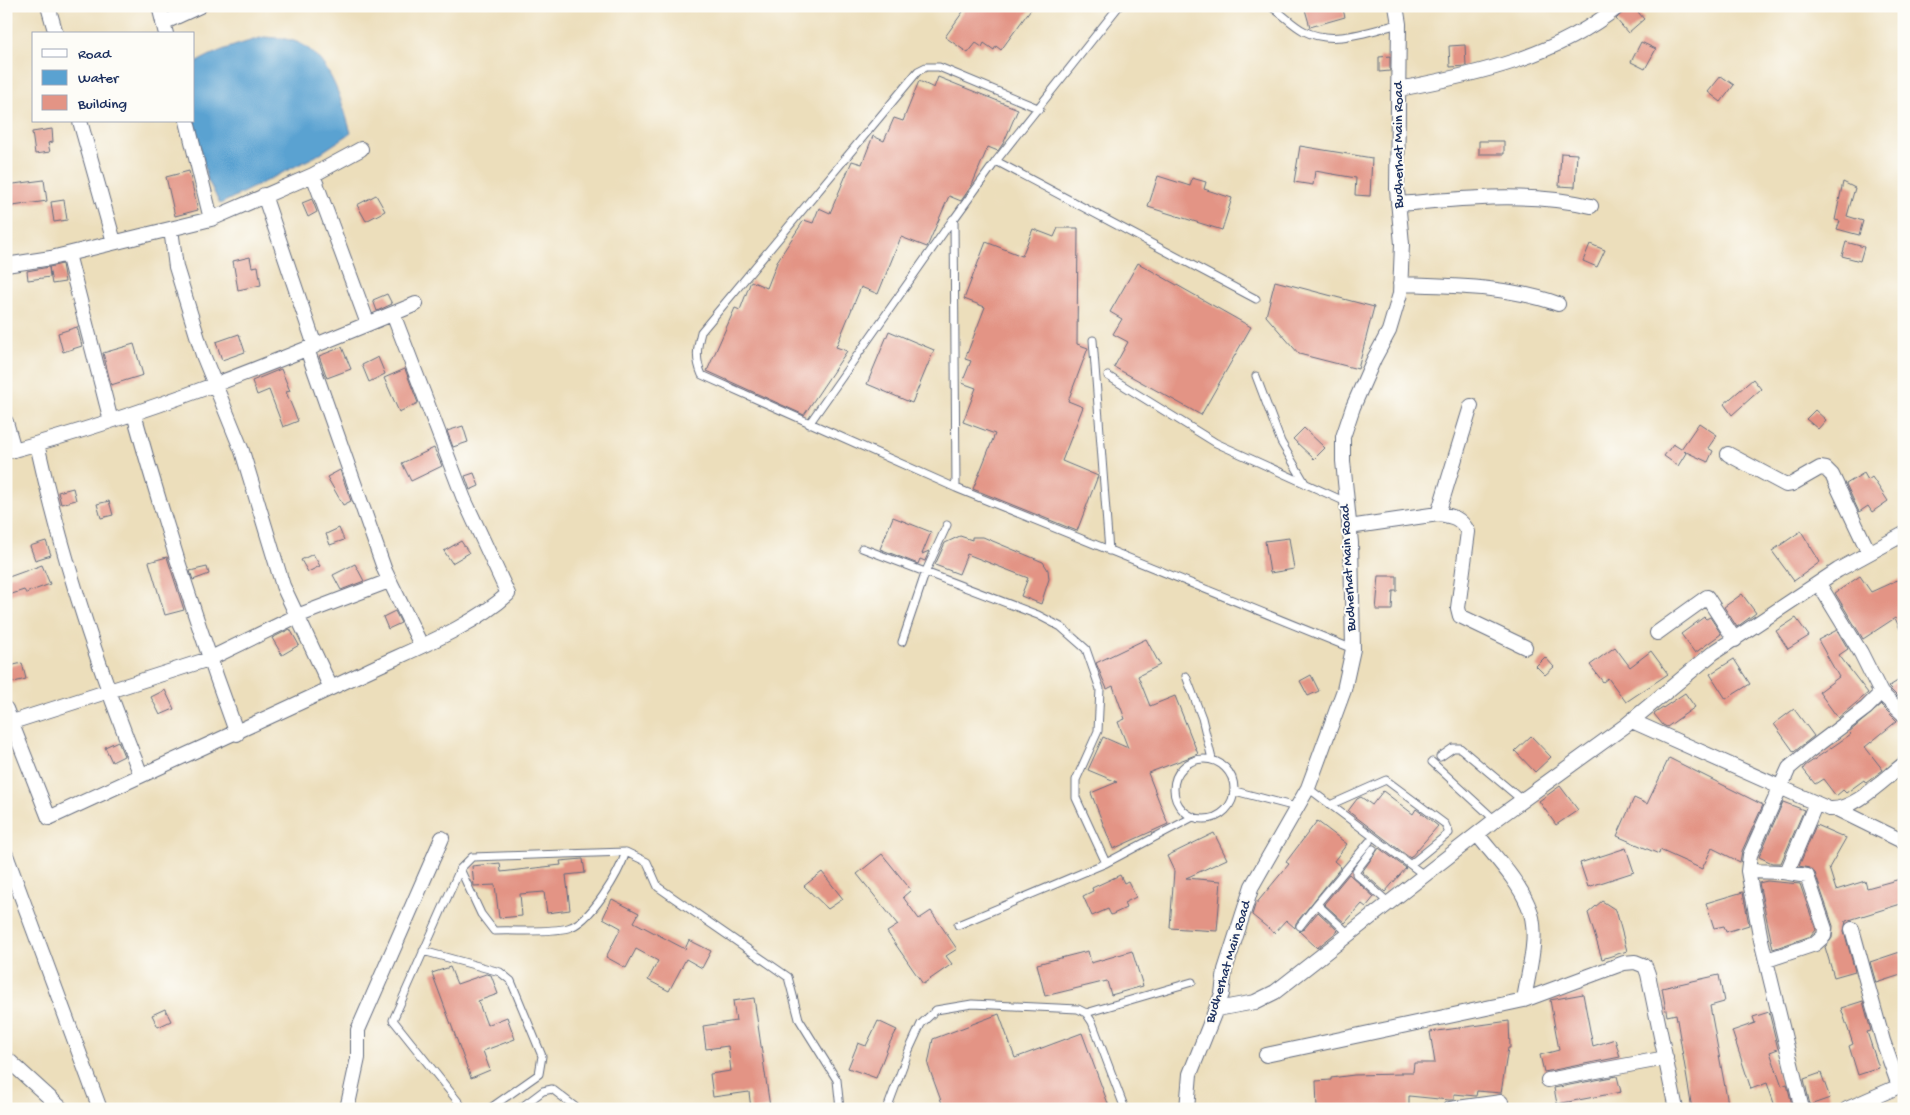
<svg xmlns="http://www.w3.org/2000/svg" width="1910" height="1115" viewBox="0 0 1910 1115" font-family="'Gochi Hand',sans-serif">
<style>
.water{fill:#5aa2d1;stroke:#3a6898}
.building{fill:#e39485}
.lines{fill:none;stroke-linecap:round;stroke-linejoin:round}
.service-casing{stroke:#646c7f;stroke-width:9}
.minor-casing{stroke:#646c7f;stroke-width:16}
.service{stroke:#fff;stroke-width:7}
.minor{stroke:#fff;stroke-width:14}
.labels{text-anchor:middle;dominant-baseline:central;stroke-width:4;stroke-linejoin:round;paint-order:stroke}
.street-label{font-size:14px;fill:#1b2f5e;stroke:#fdfcf7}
</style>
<rect width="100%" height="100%" fill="#fdfcf7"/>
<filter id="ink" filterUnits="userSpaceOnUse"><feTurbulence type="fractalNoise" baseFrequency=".02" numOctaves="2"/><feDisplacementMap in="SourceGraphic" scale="10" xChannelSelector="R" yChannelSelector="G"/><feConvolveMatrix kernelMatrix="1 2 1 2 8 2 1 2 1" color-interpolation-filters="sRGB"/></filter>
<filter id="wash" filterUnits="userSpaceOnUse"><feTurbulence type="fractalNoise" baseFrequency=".0096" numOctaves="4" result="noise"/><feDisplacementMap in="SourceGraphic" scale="20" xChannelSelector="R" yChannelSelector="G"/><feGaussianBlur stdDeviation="1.12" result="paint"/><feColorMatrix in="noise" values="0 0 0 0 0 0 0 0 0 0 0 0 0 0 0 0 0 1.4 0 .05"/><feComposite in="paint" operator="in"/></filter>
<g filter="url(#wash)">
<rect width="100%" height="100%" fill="#ecdebb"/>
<path class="water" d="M264,37C277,38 291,38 303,45C332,63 342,102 351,133L316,156L220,204L207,178L194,121V64C216,50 240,44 264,37Z"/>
<g id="blocks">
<path class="building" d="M967,6H1033L1001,50L996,46L994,50L984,43L982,47L976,43L968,53L945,37Z
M1304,6H1342L1345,17L1310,27Z
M1629,6H1633L1644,19L1628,33L1616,19Z
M1641,42L1656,49L1645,69L1631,62Z
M1465,45L1466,66L1450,67L1449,46Z
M1390,56V71L1379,72V57Z
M1721,76L1734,85L1721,102L1708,92Z
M938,77L1018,109L1004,142L998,151L988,147L972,185L961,201L949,196L927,247L901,237L878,294L861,287L836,347L847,351L804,415L707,371L735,308L740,310L751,281L767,288L778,260L804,220L813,223L819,208L830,213L852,161L862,164L873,136L884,141L894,118L903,121L919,81L934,88Z
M52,129L53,142L48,143L50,152L35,154L32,132Z
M1479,141H1504V154H1479Z
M1300,146L1372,158L1370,196L1355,195L1356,178L1315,171L1313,185L1294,182Z
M1561,153L1577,154L1575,187L1559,186Z
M189,171L198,210L175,216L166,177Z
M1158,176L1190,186L1192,178L1206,182L1204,189L1232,198L1222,230L1148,207Z
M44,180L47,201L6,207V185Z
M1843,182L1855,188L1847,216L1863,221L1859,235L1837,229L1840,221L1835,220Z
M376,195L385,211L366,221L357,205Z
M312,199L317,212L308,217L302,203Z
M64,200L67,220L54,222L51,202Z
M1058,228H1078L1077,344L1088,348L1068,401L1083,407L1062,461L1098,476L1077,531L973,489L995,434L963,422L976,388L962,383L971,361L965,359L985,307L964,299L986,242L1022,256L1033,229L1054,237Z
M1846,242L1864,247L1860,261L1842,256Z
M1590,244L1605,250L1597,267L1583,261Z
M250,257L252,267L258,266L261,285L238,290L233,261Z
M1138,263L1251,327L1201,415L1114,367L1128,342L1113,334L1122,319L1110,312Z
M62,264L65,282L52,284L49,267Z
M49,267L50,277L28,280L27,271Z
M1275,281L1374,307L1358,369L1299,354L1266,316Z
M387,294L392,304L377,311L373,300Z
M77,327L82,346L63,352L58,333Z
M889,331L934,350L912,403L867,384Z
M239,334L245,352L222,360L216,342Z
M134,344L143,375L111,385L103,353Z
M342,347L351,369L327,378L319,356Z
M378,357L385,374L369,382L362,365Z
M281,369L290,391L286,392L298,421L283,427L269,390L257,395L252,381Z
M405,369L418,403L399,412L384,378Z
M1753,379L1761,389L1732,415L1724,404Z
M1815,410L1826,420L1818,429L1806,419Z
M1699,423L1717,435L1708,448L1713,451L1708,462L1684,451L1686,453L1678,466L1664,456L1673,444L1681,449Z
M463,426L468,442L453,447L447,431Z
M1304,428L1325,448L1314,459L1293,439Z
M434,448L442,466L411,481L402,463Z
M340,470L351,501L343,505L327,477Z
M474,473L479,486L470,490L465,476Z
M1864,473L1868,480L1872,477L1888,501L1872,512L1868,506L1859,512L1846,484Z
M73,488L76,500L61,504L58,492Z
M109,501L113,515L101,518L97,504Z
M893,517L931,532L922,554L929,551L925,561L920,559L918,564L880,549Z
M339,528L344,540L330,545L326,534Z
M1801,531L1820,562L1794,581L1772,551Z
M960,536L972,540V537H983L1043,562L1048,570L1049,579L1041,604L1021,596L1028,578L967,554L959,574L935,565L945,543Z
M1289,538L1294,569L1270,573L1265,541Z
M46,541L51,555L35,560L30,546Z
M461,541L469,553L452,563L444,551Z
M313,554L320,566L308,572L301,560Z
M167,557L184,610L165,615L149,562Z
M355,564L364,581L341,590L333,575Z
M42,565L50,584L26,593L24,590L6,596V578Z
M207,567L209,574L193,580L190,571Z
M1379,576H1397V591H1393L1392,610H1376Z
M1860,576L1871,592L1904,577V638L1895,618L1863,639L1835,593Z
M1742,594L1756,613L1737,627L1724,607Z
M395,611L401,623L388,629L383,617Z
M1704,617L1706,619L1710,617L1721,634L1695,653L1681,634Z
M1796,618L1809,636L1788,649L1776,631Z
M290,629L299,645L282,655L272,638Z
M1837,630L1848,649L1839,655L1868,693L1838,718L1819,692L1839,677L1818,640Z
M1146,639L1160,665L1138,676L1150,706L1175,696L1198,754L1148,773L1168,824L1113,849L1091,793L1117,782L1088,770L1103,737L1128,748L1118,722L1125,719L1113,686L1107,689L1096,663Z
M1615,647L1630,667L1651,651L1668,674L1626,702L1608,678L1603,682L1590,665Z
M1545,657L1554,667L1545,675L1536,666Z
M1734,659L1750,684L1726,699L1710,674Z
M22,663L26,679L6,684V667Z
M1311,675L1319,691L1308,696L1300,681Z
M1904,677V703L1888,687Z
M165,690L174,709L160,715L151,697Z
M1685,693L1695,707L1667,727L1663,725L1654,714Z
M1881,705L1897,721L1865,747L1883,770L1866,783L1864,780L1846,793L1843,790L1836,796L1823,779L1815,784L1803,769L1805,766L1851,734L1849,732Z
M1794,709L1814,736L1794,752L1774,724Z
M1531,736L1551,757L1535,772L1515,751Z
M118,741L124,756L112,762L105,747Z
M1669,758L1763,805L1742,851L1740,862L1712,848L1702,869L1660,850L1659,854L1617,836L1634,798L1647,804Z
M1560,786L1578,810L1556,825L1539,801Z
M1383,791L1413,814L1416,809L1438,826L1410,858L1348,811L1357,799L1361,797L1372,805Z
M1783,802L1804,810L1781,863H1772L1759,857Z
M1317,821L1347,844L1334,861L1341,867L1296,923L1295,928L1286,920L1274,933L1252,915L1255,905L1289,864L1286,862Z
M1816,825L1846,838L1829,868L1836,890L1865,881L1867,888L1904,878V903L1846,921L1844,931L1855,971L1834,977L1825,947L1832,938L1833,926L1815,873L1809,868L1799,866Z
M1214,833L1227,859L1186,878L1221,881L1217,931L1170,928L1174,871L1167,856Z
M1379,848L1406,868L1385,892L1362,872Z
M1626,848L1634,872L1588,887L1580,863Z
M882,854L911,890L903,897L919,919L931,911L957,949L946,956L952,964L923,984L887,932L898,925L857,874Z
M583,859L585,873L566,875L570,910L547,913L544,892L520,894L522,916L499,918L495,885L474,886L472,866L500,863L501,872L561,865L560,861Z
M822,872L843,899L828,909L804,886Z
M1349,874L1374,897L1366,907L1362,904L1345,923L1324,904Z
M1120,875L1124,883L1128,881L1136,897L1124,903L1126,908L1111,915L1108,909L1092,916L1083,896L1093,891L1092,888Z
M1767,881L1800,884L1816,930L1811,936L1773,949L1759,883Z
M1743,892L1749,925L1726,932L1724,926L1714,928L1706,903Z
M612,899L639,913L634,922L685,949L689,940L711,951L702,968L686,959L669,991L648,980L658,961L636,949L626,968L606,957L621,928L603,918Z
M1602,901L1616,910L1627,951L1602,959L1588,913Z
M1318,912L1338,931L1317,948L1299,931L1304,929Z
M1088,951L1091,963L1132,951L1143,986L1111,995L1107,981L1045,996L1037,964Z
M1900,952L1904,962V974L1876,983L1870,962Z
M450,967L457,984L486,974L491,975L498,994L478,1001L487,1025L507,1017L515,1039L483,1051L490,1070L471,1078L432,973Z
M1719,975L1724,1002L1710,1006L1729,1109H1692L1676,1014L1667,1016L1662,988Z
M1583,994L1593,1046L1615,1039L1620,1057L1544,1072L1540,1055L1559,1050L1550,1000Z
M754,998L770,1107L761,1109H751L749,1092L713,1097L710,1074L731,1071L728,1046L706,1049L703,1026L736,1021L733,1001Z
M1863,1001L1871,1031L1867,1032L1879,1068L1858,1075L1849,1046L1853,1044L1841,1008Z
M165,1009L171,1021L158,1027L152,1015Z
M1769,1012L1778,1049L1770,1052L1782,1086L1787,1084L1793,1109H1776L1767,1083L1751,1089L1732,1031L1755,1023L1753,1017Z
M999,1014L1015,1058L1082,1033L1110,1109H944L928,1065L933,1039Z
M878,1021L897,1030L889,1044L876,1078L848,1068L858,1043L866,1046Z
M1509,1021L1510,1048H1508L1501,1093L1477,1091L1476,1096L1454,1094V1100H1449L1409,1096V1109H1317L1316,1081L1331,1080V1078L1354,1075L1401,1074V1072H1413L1414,1063H1435L1430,1032Z
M1821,1073L1830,1098L1810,1105L1804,1079Z
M1617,1076L1621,1092L1557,1104L1554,1088Z"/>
</g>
</g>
<g filter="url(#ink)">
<use href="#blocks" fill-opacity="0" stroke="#646c7f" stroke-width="1"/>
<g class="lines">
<defs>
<path id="service" d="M1270,6C1282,13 1292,25 1304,31C1333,46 1369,31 1399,24
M1040,109L939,67H926L918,71L701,332C697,348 695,359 702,375L956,488L1353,649
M996,161L1256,299
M1093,340L1109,551
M1108,376L1216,443L1346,502
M1256,376L1281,442L1305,483
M809,424L953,219
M956,488L954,219L996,161L1119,6
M862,548L1038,615L1061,627L1086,649L1100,689L1098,731L1076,780V798L1106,863
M902,642L926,571L947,525
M1186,676L1202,718L1212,759
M1440,757L1453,748H1460L1523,801
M1174 789a30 30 0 1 1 60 0a30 30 0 1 1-60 0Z
M1432,762L1495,820
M1308,788L1424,875
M1235,791L1296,807
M1332,804L1386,780L1445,824L1449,833L1411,864
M1373,849L1356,871V874L1389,903
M460,869L481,914L494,931C515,930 549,933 568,928C591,922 619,873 626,852
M958,925L1106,863L1193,817
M1300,926L1317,904
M1349,934L1317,904L1369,842
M423,951L500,972L511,981L542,1056L539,1074L489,1109
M1086,1013L1192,982
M464,1109L393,1020L460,869L472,857L626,852L647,862L658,887L788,977L799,1019L837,1080L840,1109
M519,1109L543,1091L552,1089L578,1109
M887,1109L909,1050L921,1024L936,1010L972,1004L1078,1009L1086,1013L1092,1022L1125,1109"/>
<path id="minor" d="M48,6L56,34
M159,6L166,34
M163,23L200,6
M1399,89C1478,74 1555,57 1619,6
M80,121L114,242
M187,121L211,219
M313,175L368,324
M264,195L315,346
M1398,204C1464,199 1526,191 1591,206
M171,229L176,267L203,355L242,451L283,586L331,688
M68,254L111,421
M6,265L51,258L211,219L313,175L361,149
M1400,284C1452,286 1509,286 1558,304
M307,349L385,571L421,645
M134,414C164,522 198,628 237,734
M6,422L14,450
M37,444C62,557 98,668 141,775
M6,452C147,415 281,360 416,304
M1728,454L1786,485L1792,484L1820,468L1826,469L1832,475L1869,553
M1438,514L1471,406
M1349,527L1438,514C1453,516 1461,518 1468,532L1458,608L1460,616L1525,647
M1819,584L1861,653L1881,693L1904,715
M1657,633L1707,597L1735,640
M6,709L49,818C154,769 260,722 365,672C411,650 471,628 508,594L464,499L393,314
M1632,721L1829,809C1854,811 1884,779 1904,764
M6,724L209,659L297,616L389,581
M1839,810L1904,842
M1477,834C1494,856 1517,879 1528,905C1541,933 1528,972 1524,1000
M6,855L100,1109
M1748,871L1783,872L1807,876L1825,929L1824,936L1815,944L1767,960
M1787,872L1816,803
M1852,929L1883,1041L1899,1086
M1217,1009L1255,1002L1275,992L1495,820L1625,726L1713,653L1838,570L1904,534
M1266,1055L1524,1000L1624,963L1635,962L1645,966L1648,974L1676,1109
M6,1058L62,1109
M1548,1080L1666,1058
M347,1109L358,1058V1030L442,838
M1187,1109L1190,1074L1222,994L1225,970L1252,886L1308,788L1344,690L1353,649L1351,543L1343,461V437L1353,407L1374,359L1389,331L1400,294L1402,244L1397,189L1399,24L1396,6
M1450,1109L1501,1102
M1802,1109L1761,940L1748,871L1750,855L1789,768L1809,751L1866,708L1881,693
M1847,1109L1904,1084"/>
</defs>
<use href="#service" class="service-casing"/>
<use href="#minor" class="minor-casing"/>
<use href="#service" class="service"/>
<use href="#minor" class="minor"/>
</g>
</g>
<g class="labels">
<g class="street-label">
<text transform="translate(1399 145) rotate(-90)">Budherhat Main Road</text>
<text transform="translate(1349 568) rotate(-93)">Budherhat Main Road</text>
<text transform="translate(1229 962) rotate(-73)">Budherhat Main Road</text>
</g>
</g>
<rect width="1910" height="1115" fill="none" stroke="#fdfcf7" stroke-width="25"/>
<rect x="32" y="32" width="162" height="90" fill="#fdfcf7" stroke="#a3aaba"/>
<rect x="42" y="49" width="25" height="8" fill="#ffffff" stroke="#a3aaba"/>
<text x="78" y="58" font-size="15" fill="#1b2f5e">Road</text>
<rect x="42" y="70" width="25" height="15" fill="#5aa2d1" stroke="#a3aaba"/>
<text x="78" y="82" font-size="15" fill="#1b2f5e">Water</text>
<rect x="42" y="95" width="25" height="15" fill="#e39485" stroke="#a3aaba"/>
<text x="78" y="108" font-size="15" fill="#1b2f5e">Building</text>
</svg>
